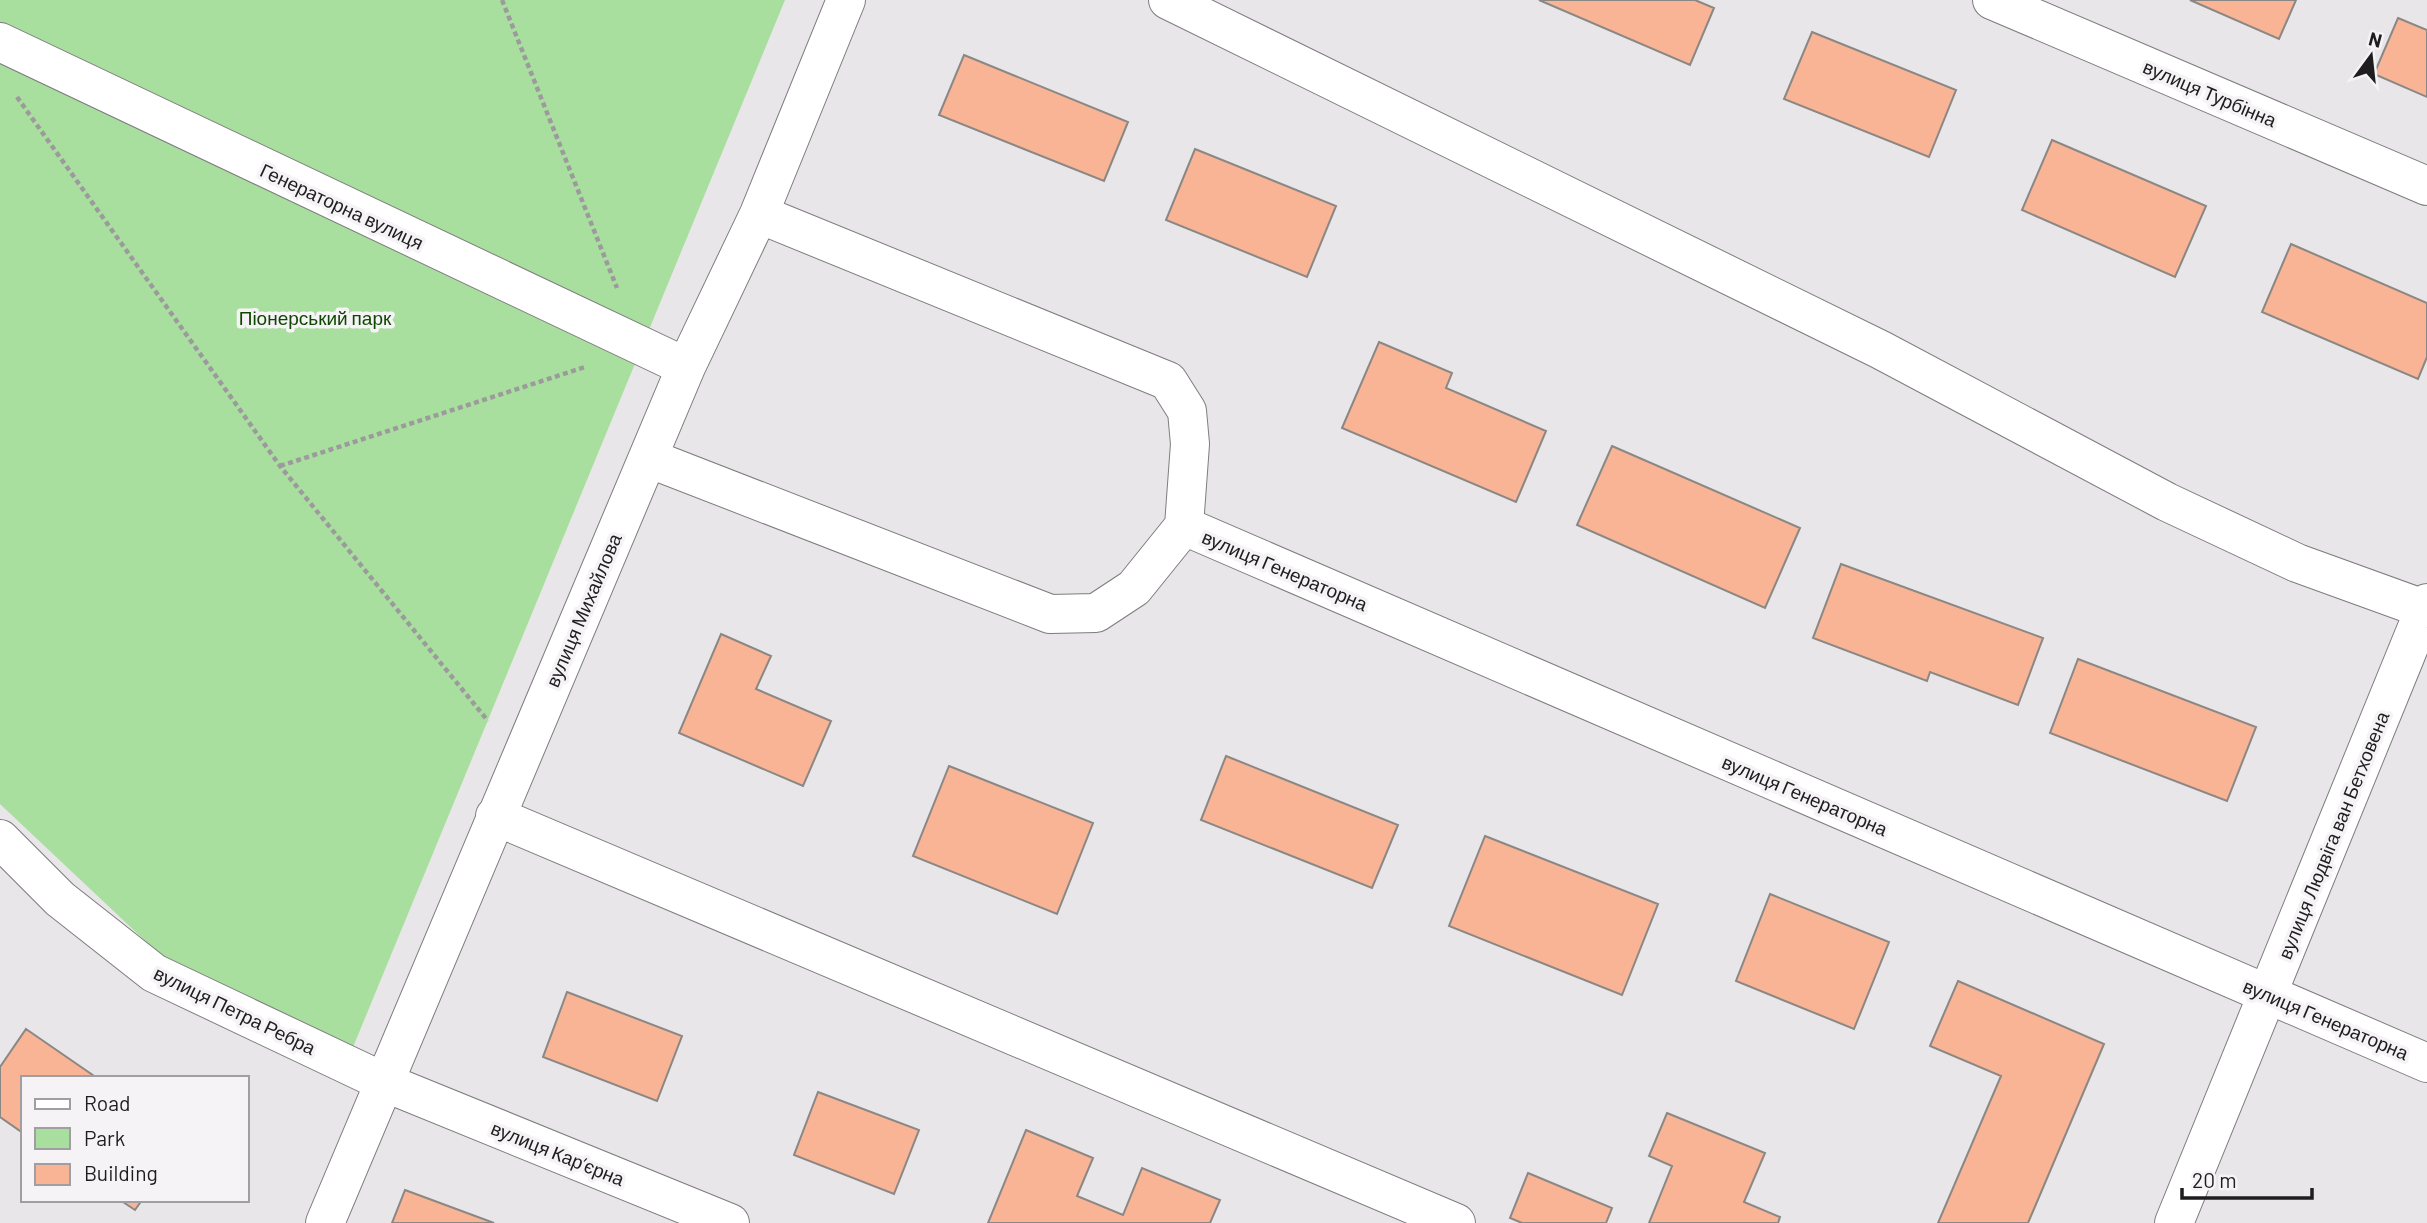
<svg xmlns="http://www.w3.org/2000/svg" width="2427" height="1223" viewBox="0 0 2427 1223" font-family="Barlow,sans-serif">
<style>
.green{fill:#a9df9e}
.building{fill:#f8b494;stroke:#8a8785;stroke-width:2}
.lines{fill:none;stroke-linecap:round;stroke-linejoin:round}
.minor-casing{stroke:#7f7c7f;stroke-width:40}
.path{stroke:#9c9a9c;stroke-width:4.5;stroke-dasharray:5 3.5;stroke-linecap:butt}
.minor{stroke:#fff;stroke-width:38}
.labels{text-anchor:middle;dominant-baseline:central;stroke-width:7;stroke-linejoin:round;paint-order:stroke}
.street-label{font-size:19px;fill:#1f1e1f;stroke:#f6f3f6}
.park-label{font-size:19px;fill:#0e4800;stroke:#f6f3f6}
</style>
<rect width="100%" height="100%" fill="#e8e6e8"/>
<path class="green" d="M0,0H785L351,1052L175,969L0,804Z"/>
<path class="building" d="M1539,0H1695L1714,8L1690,65Z
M2190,0H2296L2279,39Z
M2398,18L2427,30V97L2374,74Z
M1812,32L1956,90L1929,157L1784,99Z
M964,55L1128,122L1104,181L939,115Z
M2052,140L2206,206L2175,277L2022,210Z
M1195,149L1336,206L1307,277L1166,220Z
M2291,244L2427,303V357L2418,379L2262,312Z
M1379,342L1452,373L1446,388L1546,431L1516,502L1342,428Z
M1612,446L1800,528L1765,608L1577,525Z
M1841,564L2043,638L2018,705L1930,672L1927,681L1813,638Z
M721,634L771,656L756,689L831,721L803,786L679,733Z
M2078,659L2256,727L2227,801L2050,733Z
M1226,756L1398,825L1372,888L1201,820Z
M949,766L1093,823L1057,914L913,856Z
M1485,836L1658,904L1622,995L1449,926Z
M1770,894L1889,942L1854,1029L1736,981Z
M1958,981L2104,1044L2028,1223H1938L2001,1076L1930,1046Z
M567,992L682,1036L657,1101L543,1057Z
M26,1029L97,1078H23V1133L0,1117V1067Z
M818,1092L919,1130L894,1194L794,1155Z
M1667,1113L1765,1153L1744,1202L1780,1217L1778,1223H1649L1672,1166L1649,1156Z
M1026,1130L1093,1158L1077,1196L1123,1215L1142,1168L1220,1200L1210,1223H988Z
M1528,1173L1612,1208L1606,1223H1522L1510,1218Z
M405,1190L494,1223H392Z
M120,1200H142L135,1210Z"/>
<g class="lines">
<defs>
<path id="minor" d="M1168,0L1881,350L2167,502L2297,563L2424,609
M1992,0L2427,186
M0,42L686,367
M648,458L1050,614L1096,613L1134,588L1184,526L1190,444L1187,411L1168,381L759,214
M1184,526L2427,1063
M495,816L1456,1223
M0,839L60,899L154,973L386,1083L730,1223
M325,1223L686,367L759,214L846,0
M2174,1223L2427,603"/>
</defs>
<use href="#minor" class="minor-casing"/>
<path class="path" d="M502,0L617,288
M17,97L280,466L488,721
M280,466L585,367"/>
<use href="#minor" class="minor"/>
</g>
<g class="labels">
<g class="street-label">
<text transform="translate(2210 93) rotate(23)">вулиця Турбінна</text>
<text transform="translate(342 206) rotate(25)">Генераторна вулиця</text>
<text transform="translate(1285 570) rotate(23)">вулиця Генераторна</text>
<text transform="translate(583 610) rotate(-67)">вулиця Михайлова</text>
<text transform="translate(1805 795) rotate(23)">вулиця Генераторна</text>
<text transform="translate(2333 835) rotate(-68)">вулиця Людвіга ван Бетховена</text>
<text transform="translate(235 1010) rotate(26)">вулиця Петра Ребра</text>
<text transform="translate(2326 1019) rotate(23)">вулиця Генераторна</text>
<text transform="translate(558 1153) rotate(22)">вулиця Кар’єрна</text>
</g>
<g class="park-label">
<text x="315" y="317">Піонерський парк</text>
</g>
</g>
<rect x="21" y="1076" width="228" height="126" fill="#f6f3f6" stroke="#a09ea0" stroke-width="2"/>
<rect x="35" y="1099" width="35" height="10" fill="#ffffff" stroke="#a09ea0" stroke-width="2"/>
<text x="84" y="1111" font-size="21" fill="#1f1e1f">Road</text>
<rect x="35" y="1128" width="35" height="21" fill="#a9df9e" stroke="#a09ea0" stroke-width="2"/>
<text x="84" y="1146" font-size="21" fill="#1f1e1f">Park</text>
<rect x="35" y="1164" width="35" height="21" fill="#f8b494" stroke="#a09ea0" stroke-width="2"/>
<text x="84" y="1181" font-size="21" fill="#1f1e1f">Building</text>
<g transform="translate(2371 56) rotate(15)" stroke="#f6f3f6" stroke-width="5" paint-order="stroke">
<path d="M0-5L12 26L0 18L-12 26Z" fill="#1f1e1f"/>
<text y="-10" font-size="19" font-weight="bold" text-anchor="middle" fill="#1f1e1f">N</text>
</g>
<path d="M2182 1188v10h130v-10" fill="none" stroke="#1f1e1f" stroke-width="3.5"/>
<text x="2192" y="1188" font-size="21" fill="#1f1e1f" stroke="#f6f3f6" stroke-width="5" paint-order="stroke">20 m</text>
</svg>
